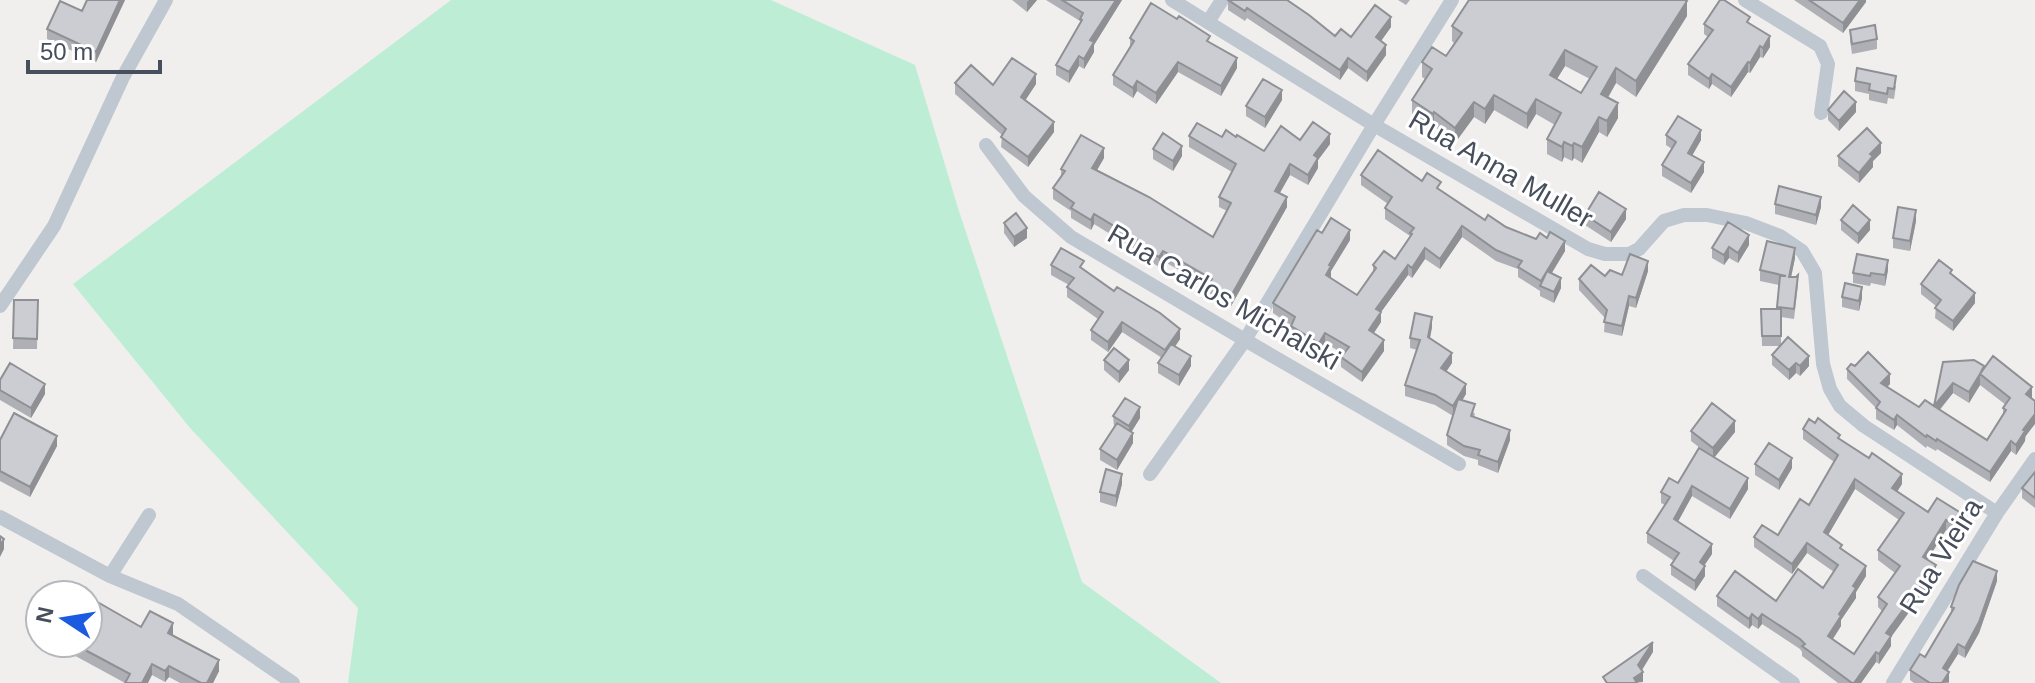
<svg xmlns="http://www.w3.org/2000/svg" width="2035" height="683" viewBox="0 0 2035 683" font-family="Arial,sans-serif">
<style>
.green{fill:#bdeed5}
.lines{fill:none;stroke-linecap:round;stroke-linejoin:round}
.street{stroke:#bfc7d0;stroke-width:14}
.wall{fill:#afb0b5;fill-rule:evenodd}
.shaded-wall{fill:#8e9094}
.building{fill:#cbcdd3;stroke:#8e9094;stroke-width:2;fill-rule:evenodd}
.labels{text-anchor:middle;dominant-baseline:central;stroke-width:6;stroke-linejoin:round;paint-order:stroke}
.street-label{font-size:28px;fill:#474f5c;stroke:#fff}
</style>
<rect width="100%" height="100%" fill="#f1efee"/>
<path class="green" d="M451,0H771L915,65L958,208L1082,582L1221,683H348L358,608L190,428L73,284Z"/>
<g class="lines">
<path class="street" d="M1172,0L1374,125L1588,249L1605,254H1629L1639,249L1664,221L1684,215H1707L1746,223L1780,236L1802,251L1815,273L1823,364L1830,389L1840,406L1864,426L1997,513
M1745,0L1820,46L1828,64L1821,113
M1208,22L1222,0
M986,145L1024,196L1071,237L1245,340L1459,464
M0,306L54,226L123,77L166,0
M1150,474L1245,340L1374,125L1452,0
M0,517L110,576L178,604L293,683
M110,576L149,515
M1643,576L1793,683
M1893,683L1997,513L2035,459"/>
</g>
<path class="wall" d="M125,0L96,62L47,39V29L82,11Z
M1012,0H1037L1027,12Z
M1046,0H1122L1094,45V52L1084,69L1079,66L1069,83L1056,75V65L1080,24V21Z
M1228,0L1335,36L1351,37L1391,27L1381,41L1386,55L1367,82L1348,68L1340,80L1247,18L1245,21L1228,10Z
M1398,0H1410L1406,5Z
M1794,0H1866V2L1843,33Z
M1687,16L1636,97L1616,83L1608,98L1618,118L1607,137L1599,132L1582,163L1574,158L1572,161L1564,157L1562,162L1547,154V139L1555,125L1536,114L1527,129L1494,110L1485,124L1474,117L1455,143L1434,127L1433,130L1412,115V100L1425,79L1422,77V62L1446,56L1454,43L1452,41V26ZM1565,66L1590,79L1581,93L1557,79Z
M1750,23L1770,47L1763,58L1760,57L1750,73L1748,72L1731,97L1712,84L1709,89L1688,75V64L1708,37L1704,34V24Z
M1850,30L1877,39V49L1852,54L1850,40Z
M1130,38L1237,68L1221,96L1178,72L1156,104L1137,91L1133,98L1113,85V75L1130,47Z
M1855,81L1896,86L1894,99L1888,98L1887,104L1869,100V94L1855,91Z
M955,83L993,85L1036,84L1025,100L1054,132L1028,167L1001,147L1002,135L955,94Z
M1282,100L1265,128L1246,116V106Z
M1828,110L1856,112L1839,131L1828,120Z
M1666,135L1701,140L1692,155L1704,172L1691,193L1662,176V165L1672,149L1666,145Z
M1189,136L1222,137L1264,151L1300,140L1330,144L1318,160V168L1308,185L1290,175L1280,193L1287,207L1231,306L1209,293V287L1163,261L1159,267L1139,254V252L1094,224L1091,230L1071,218V211L1053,199V188L1061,177V169L1104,158L1096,171L1213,237L1227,211L1219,207V197L1232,172L1189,147Z
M1153,149L1182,156L1173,171L1153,159Z
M1881,153L1873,161V167L1859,183L1838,166V156Z
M1361,175L1422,181L1441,191L1485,220L1565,251L1552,273L1561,288L1554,303L1540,296V291L1518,277V269L1496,261L1462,237L1440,269L1425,259L1412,278L1408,275L1381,312V322L1374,333L1384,351L1362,382L1341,367V357L1344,354L1325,343L1319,353L1291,336V325L1273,313V303L1322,233L1350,240L1331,271V278L1357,295L1373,273V265L1395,259L1410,236L1385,219V208L1388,204L1361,185Z
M1775,204L1821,207L1816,225L1775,214Z
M1585,215L1626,219L1611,242L1585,225Z
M1841,220L1870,230L1858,244L1841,230Z
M1916,221L1910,251L1893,248V238Z
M1004,223L1027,238L1014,247L1004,233Z
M1749,245L1738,263L1729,258L1724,265L1712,258V248Z
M1795,258L1791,277L1798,285L1794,319L1781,317V345L1809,366L1800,376L1796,373L1789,380L1772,365V355L1781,346H1762L1761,309H1777L1779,285L1760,281V270Z
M1051,265L1084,270L1180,339L1175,347L1191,366L1179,386L1158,373V363L1162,358L1122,332L1108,352L1091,340V330L1098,319L1067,297V287L1069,285L1051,275Z
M1888,270L1885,286L1871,283L1870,286L1853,283V273Z
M1648,271L1636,308L1629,306L1622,336L1604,332L1605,318L1579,290V279Z
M1952,274L1975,303L1953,331L1935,318L1936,306L1921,294V284Z
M1842,297L1862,298L1859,311L1842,307Z
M14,300H38L37,349H13Z
M1432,327L1430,339L1452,363L1446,372L1466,394L1462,400L1475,414L1474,417L1510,440L1498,473L1478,465V460L1464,456L1447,445V435L1453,416L1435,405L1405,396V385L1417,350L1410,348V338Z
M1104,360L1129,370L1119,383L1104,370Z
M1974,360L2032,397L2025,441L2016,455L2011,451L1990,482L1937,449L1936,451L1927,446L1926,448L1897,425L1894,430L1876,419V408L1847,379V369L1855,366L1890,384L1887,387L1919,407L1934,406L1943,362ZM1980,385L2006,405L2003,408V414L1987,440L1940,410L1953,393L1969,403Z
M0,380L45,394L31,418L0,400Z
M1113,416L1140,418L1131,432L1133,443L1117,470L1100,460V449L1114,427Z
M1803,429L1840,440L1902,484L1897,492L1928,512L1961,523L1954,535L1946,530L1928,559L1936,575L1891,637V646L1879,664L1876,662L1861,683H1838L1802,656V652L1800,649L1762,624L1758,629L1752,625L1749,629L1717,606V596L1776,601L1823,588L1834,572L1807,553L1792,574L1754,547V537L1778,535L1809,505L1834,462L1803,439ZM1855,489L1899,520L1878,550V560L1895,573L1878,597V607L1882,611L1854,654L1833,639L1841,626V620L1856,598V592L1866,576L1828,535Z
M1691,431L1735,432L1714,458L1748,489L1730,519L1692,496L1678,521L1712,554L1704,565L1705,576L1695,591L1671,575V565L1674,561L1647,543V533L1665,505L1661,503V492L1678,483L1704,451L1691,441Z
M0,440L57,446L30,497L0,481Z
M1755,464L1792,468L1779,490L1755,475Z
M2035,472V508L2022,498V488Z
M1122,484L1116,507L1100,502V492Z
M1997,581L1979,633L1965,658L1958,654L1947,671L1949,683H1914L1910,680V670L1925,657L1951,614V607Z
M141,627L173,634L172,635L219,671L213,683H180L169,677L165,682L152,675L125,683L70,653V643H88Z"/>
<path class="shaded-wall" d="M120,0H125L96,62V52Z
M1029,0H1037L1027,12V2Z
M1116,0H1122L1094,45V52L1084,69V59L1090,40Z
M1860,0H1866V2L1843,33V23Z
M1687,1V16L1636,97V81Z
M1391,17V27L1376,48V37Z
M1770,36V47L1763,58V48Z
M1386,45V55L1367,82V72Z
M1760,46V57L1750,73V63Z
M1565,50V66L1550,90V75Z
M1079,56V66L1069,83V72Z
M1237,58V68L1221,96V86Z
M1348,58V68L1340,80V70Z
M1178,62V72L1156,104V93Z
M1748,62V72L1731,97V87Z
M1616,68V83L1601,109V94Z
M1036,74V84L1021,107V97Z
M1712,74V84L1709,89V79Z
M1137,81V91L1133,98V88Z
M1282,90V100L1265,128V117Z
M1494,95V110L1485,124V109Z
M1536,99V114L1527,129V114Z
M1474,102V117L1455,143V128Z
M1856,102V112L1839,131V121Z
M1618,103V118L1607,137V121Z
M1434,112V127L1433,130V114Z
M1599,117V132L1582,163V147Z
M1054,122V132L1028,167V157Z
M1701,130V140L1688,163V153Z
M1330,134V144L1318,160V168L1308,185V175L1314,155Z
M1564,142V157L1562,162V147Z
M1574,143V158L1572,161V146Z
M1881,143V153L1873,161V167L1859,183V173L1870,154Z
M1182,146V156L1173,171V161Z
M1104,148V158L1092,179V168Z
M1704,162V172L1691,193V183Z
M1290,164V175L1275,201V191Z
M1287,197V207L1231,306V296Z
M1821,197V207L1816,225V215Z
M1626,209V219L1611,242V232Z
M1916,210V221L1910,251V241Z
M1094,214V224L1091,230V220Z
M1870,220V230L1858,244V234Z
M1462,226V237L1440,269V259Z
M1027,228V238L1014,247V237Z
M1350,230V240L1331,271V277L1326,285V275L1329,265Z
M1749,235V245L1738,263V253Z
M1565,241V251L1543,287L1541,286V281Z
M1729,247V258L1724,265V255Z
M1425,248V259L1412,278V268Z
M1795,248V258L1789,287V277Z
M1163,251V261L1159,267V257Z
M1888,260V270L1885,286V275Z
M1648,261V271L1636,308V298Z
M1408,265V275L1381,312V322L1369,340V330L1376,309Z
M1561,278V288L1554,303V292Z
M1862,287V298L1859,311V301Z
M1975,293V303L1953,331V321Z
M1629,296V306L1622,336V326Z
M1432,317V327L1428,347V337Z
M1122,322V332L1108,352V342Z
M1180,329V339L1165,360V350Z
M1325,333V343L1319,353V343Z
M1384,340V351L1362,382V372Z
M1452,353V363L1441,379V368Z
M1191,356V366L1179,386V375Z
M1809,356V366L1800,376V366Z
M1129,360V370L1119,383V372Z
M1796,363V373L1789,380V370Z
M1890,374V384L1881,393V383Z
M1980,374V385L1969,403V392Z
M1953,383V393L1934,416V406Z
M45,384V394L31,418V408Z
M1466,384V394L1453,416V406Z
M2032,387V397L2026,404V394Z
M1140,407V418L1129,436V426Z
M2035,414V424L2025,437V441L2016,455V445L2023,430Z
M1897,415V425L1894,430V420Z
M1735,421V432L1713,459V448Z
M1510,430V440L1498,473V462Z
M1133,433V443L1117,470V460Z
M57,436V446L30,497V487Z
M2011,441V451L1990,482V472Z
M1792,458V468L1779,490V480Z
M1122,474V484L1116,507V496Z
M1902,474V484L1892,499V488Z
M1748,478V489L1730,519V509Z
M1855,479V489L1824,542V532Z
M1692,486V496L1674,529V519Z
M1961,513V523L1954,535V525Z
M1946,520V530L1923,567V557Z
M4,539V549L0,557V546Z
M1807,543V553L1792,574V564Z
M1712,544V554L1700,572V562Z
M1936,565V575L1891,637V646L1879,664V654L1886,633Z
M1705,566V576L1695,591V581Z
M1866,566V576L1856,592V598L1841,620V626L1828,646V636L1853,586Z
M1997,571V581L1979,633L1965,658V648Z
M1752,614V625L1749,629V619Z
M1762,614V624L1758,629V619Z
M173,623V634L168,644V633Z
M1653,642V652L1639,675L1643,672V682L1634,683V678L1638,665Z
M1958,644V654L1943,678V668Z
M1876,652V662L1861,683H1854Z
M219,660V671L213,683H207Z
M152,664V675L148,683H142Z
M169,666V677L165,682V671Z
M1949,672V682L1942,683Z"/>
<path class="building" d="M87,0H120L96,52L47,29L60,1L82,11Z
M1062,0H1116L1090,40L1094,42L1084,59L1079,56L1069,72L1056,65L1082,20L1080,19L1083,13Z
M1228,0H1287L1309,15L1335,36L1341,29L1351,37L1375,5L1391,17L1376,37L1386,45L1367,72L1348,58L1340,70L1247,8L1245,11Z
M1469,0H1685L1687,1L1636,81L1616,68L1601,94L1618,103L1607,121L1599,117L1582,147L1574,143L1572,146L1564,142L1562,147L1547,139L1561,113L1536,99L1527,114L1494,95L1485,109L1474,102L1455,128L1434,112L1433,114L1412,100L1432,69L1422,62L1432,47L1446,56L1462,33L1452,26ZM1565,50L1597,67L1581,93L1550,75Z
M1720,0H1724L1750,17L1747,22L1770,36L1763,48L1760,46L1750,63L1748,62L1731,87L1712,74L1709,79L1688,64L1713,30L1704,24Z
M1809,0H1860L1843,23Z
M1151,3L1177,19L1179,16L1193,25L1210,36L1207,41L1237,58L1221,86L1178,62L1156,93L1137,81L1133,88L1113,75L1134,41L1130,38Z
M1875,25L1877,39L1852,44L1850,30Z
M1012,58L1036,74L1021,97L1054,122L1028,157L1001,137L1006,129L955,83L971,65L993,85Z
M1857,68L1896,76L1894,89L1888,88L1887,94L1869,90L1870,84L1855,81Z
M1263,79L1282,90L1265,117L1246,106Z
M1844,91L1856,102L1839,121L1828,110Z
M1678,116L1701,130L1688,153L1704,162L1691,183L1662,165L1676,142L1666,135Z
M1313,122L1330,134L1314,155L1318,158L1308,175L1290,164L1275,191L1287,197L1231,296L1209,283L1212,279L1163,251L1159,257L1139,244L1140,242L1094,214L1091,220L1071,208L1074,203L1053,188L1065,171L1061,169L1081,135L1104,148L1092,168L1149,197L1213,237L1231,203L1219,197L1236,164L1189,136L1197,123L1222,137L1226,130L1236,137L1237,135L1264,151L1281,126L1300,140Z
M1867,128L1881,143L1870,154L1873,156L1859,173L1838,156Z
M1163,133L1182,146L1173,161L1153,149Z
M1378,150L1422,181L1427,173L1441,182L1437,188L1485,220L1488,215L1506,227L1536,239L1540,233L1547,238L1550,232L1565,241L1541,281L1518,267L1522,261L1496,250L1462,226L1440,259L1425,248L1412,268L1408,265L1376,309L1381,312L1369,330L1384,340L1362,372L1341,357L1349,347L1325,333L1319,343L1291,326L1295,317L1273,303L1317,230L1322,233L1331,218L1350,230L1329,265L1331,266L1326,275L1357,295L1376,268L1373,265L1384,251L1395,259L1412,234L1410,233L1414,228L1385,208L1392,197L1361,175Z
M1779,186L1821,197L1816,215L1775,204Z
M1599,192L1626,209L1611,232L1585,215Z
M1853,205L1870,220L1858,234L1841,220Z
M1898,207L1916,210L1910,241L1893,238Z
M1016,213L1027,228L1014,237L1004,223Z
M1728,222L1749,235L1738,253L1729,247L1724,255L1712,248Z
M1767,241L1795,248L1789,277H1796L1798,275L1794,309L1777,307L1780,276H1786L1760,270Z
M1061,248L1084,261L1080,267L1114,291L1117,287L1160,313L1180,329L1165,350L1122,322L1108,342L1091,330L1103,312L1067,287L1074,278L1051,265Z
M1630,254L1648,261L1636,298L1629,296L1622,326L1604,322L1607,310L1579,279L1591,265L1605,276L1610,270L1622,275Z
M1857,254L1888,260L1885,275L1871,273L1870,276L1853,273Z
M1939,260L1952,270L1950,273L1975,293L1953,321L1935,308L1941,300L1921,284Z
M1547,271L1561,278L1554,292L1540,286Z
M1845,283L1862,287L1859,301L1842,297Z
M14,300H38L37,339L13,338Z
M1761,309H1781V336H1762Z
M1415,313L1432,317L1428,337L1452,353L1441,368L1466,384L1453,406L1435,395L1405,385L1420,340L1410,338Z
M1788,337L1809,356L1800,366L1796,363L1789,370L1772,355Z
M1171,344L1191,356L1179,375L1158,363Z
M1114,348L1129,360L1119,372L1104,360Z
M1868,352L1890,374L1881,383L1919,407L1925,400L1934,406L1943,362L1974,360L1984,366L1980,374L1993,356L2032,387L2026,394L2035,401V414L2023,430L2025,431L2016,445L2011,441L1990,472L1937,439L1936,441L1927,435L1926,437L1897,415L1894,420L1876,408L1880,402L1847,369L1851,364L1855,366ZM1980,374L2010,398L2003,408L2006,410L1987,440L1934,406L1953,383L1969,392Z
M10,363L45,384L31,408L0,390V380Z
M1125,398L1140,407L1129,426L1113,416Z
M1458,399L1475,404L1471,416L1510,430L1498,462L1478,455L1480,450L1464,446L1447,435Z
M1712,403L1735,421L1713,448L1691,431Z
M14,413L57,436L30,487L0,471V440Z
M1818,418L1840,435L1838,438L1869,458L1872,453L1902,474L1892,488L1928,512L1937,498L1961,513L1954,525L1946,520L1923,557L1936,565L1886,633L1891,636L1879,654L1876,652L1854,683H1852L1802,646L1805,644L1800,639L1762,614L1758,619L1752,614L1749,619L1717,596L1735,571L1776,601L1798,569L1823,588L1838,565L1807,543L1792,564L1754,537L1762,525L1778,535L1800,499L1809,505L1838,455L1803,429L1809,419L1815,423ZM1855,479L1904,513L1878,550L1900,566L1878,597L1887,604L1854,654L1828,636L1841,616L1839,614L1856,588L1853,586L1866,566L1840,548L1842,545L1824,532Z
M1117,423L1133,433L1117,460L1100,449Z
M1769,443L1792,458L1779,480L1755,464Z
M1699,448L1748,478L1730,509L1692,486L1674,519L1712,544L1700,562L1705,566L1695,581L1671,565L1679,553L1647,533L1670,497L1661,492L1669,478L1678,483Z
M1106,469L1122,474L1116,496L1100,492Z
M2035,472V498L2022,488Z
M0,536L4,539L0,546Z
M1973,561L1997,571L1979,622L1965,648L1958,644L1943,668L1949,672L1942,683H1930L1910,670L1920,654L1925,657L1954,608L1951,607L1959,585Z
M94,600L141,627L150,611L173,623L168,633L219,660L207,683H201L169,666L165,671L152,664L142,683H125L130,674L72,643H88V611Z
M1653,642L1638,665L1643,672L1634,678L1637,683H1607L1603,677Z"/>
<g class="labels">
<g class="street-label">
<text transform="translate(1501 169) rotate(30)">Rua Anna Muller</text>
<text transform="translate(1224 297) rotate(30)">Rua Carlos Michalski</text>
<text transform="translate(1941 556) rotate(-58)">Rua Vieira</text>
</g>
</g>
<g transform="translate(64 619) rotate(282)"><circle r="38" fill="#ffffff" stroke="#b5b9be" stroke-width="2"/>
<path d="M0-6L14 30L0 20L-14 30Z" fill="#1a5bdf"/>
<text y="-12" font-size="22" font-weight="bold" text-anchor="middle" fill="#474f5c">N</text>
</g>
<path d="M28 60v12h132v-12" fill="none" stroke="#474f5c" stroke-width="4"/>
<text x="40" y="60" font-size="24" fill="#474f5c" stroke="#ffffff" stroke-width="6" paint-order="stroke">50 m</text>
</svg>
